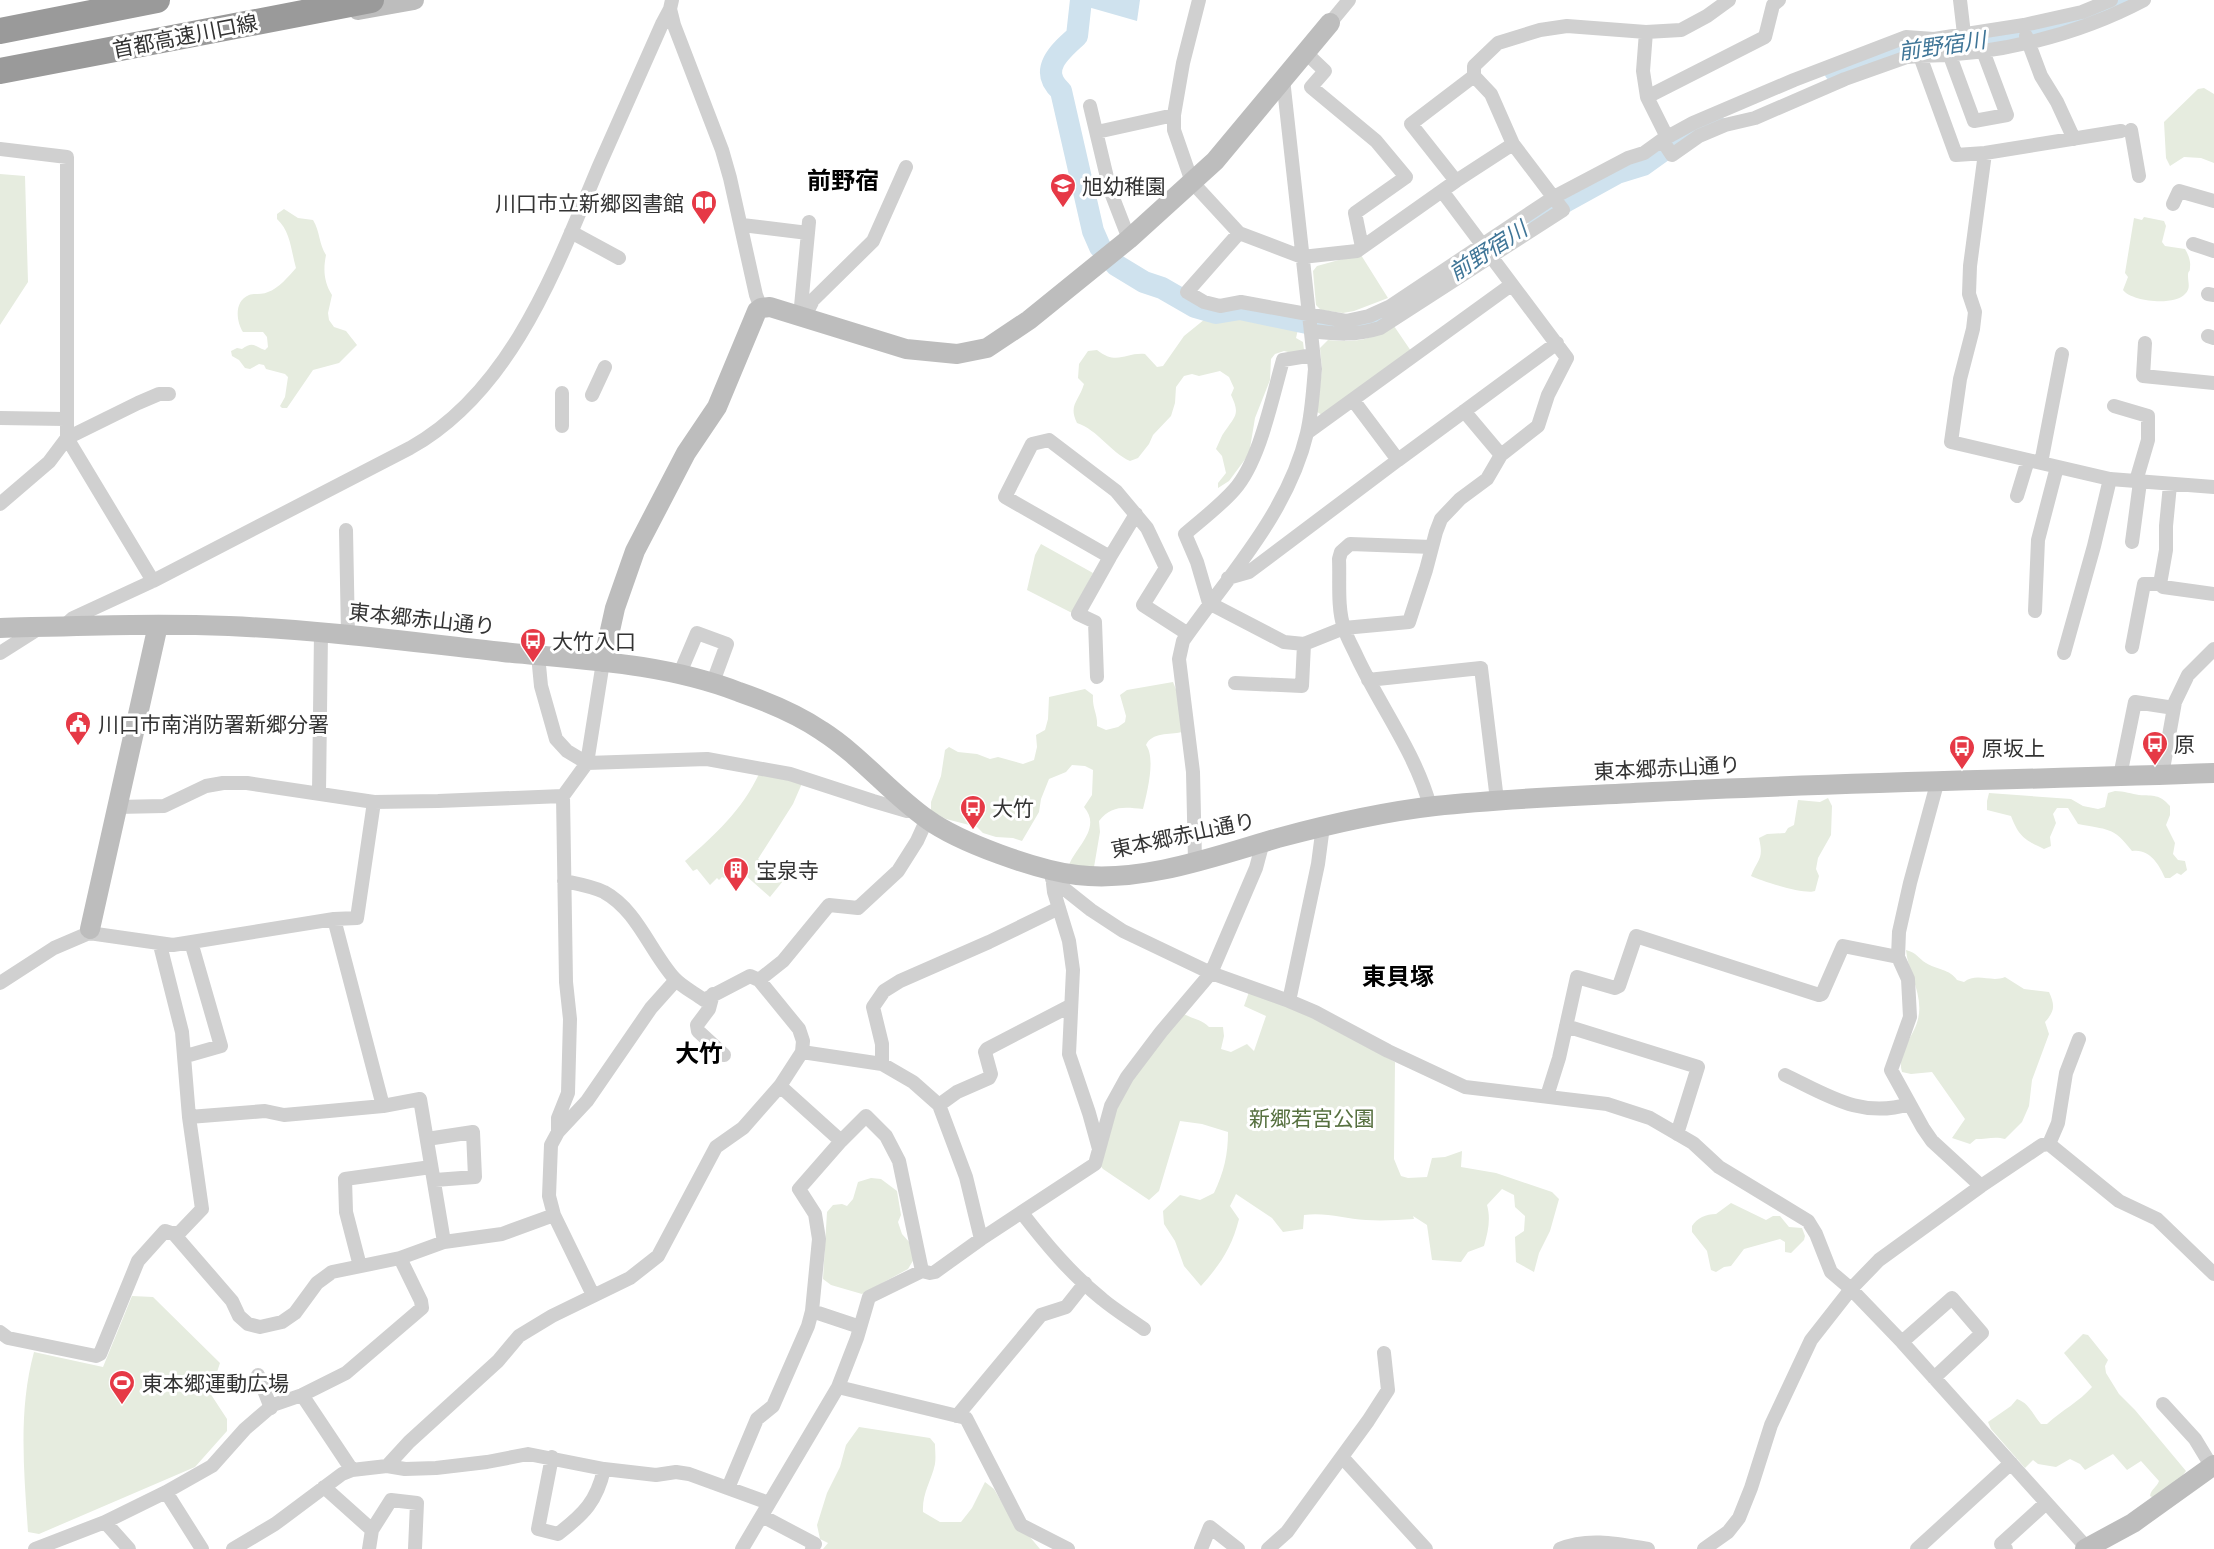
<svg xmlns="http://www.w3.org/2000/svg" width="2214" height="1549" viewBox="0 0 2214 1549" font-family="Rubik,'Noto Sans JP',sans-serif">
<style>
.green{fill:#e6ecdf}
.water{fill:#cfe2ee}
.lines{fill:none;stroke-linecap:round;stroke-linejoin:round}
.river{stroke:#cfe2ee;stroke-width:22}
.street{stroke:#d0d0d0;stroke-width:14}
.secondary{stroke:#bdbdbd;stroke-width:20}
.highway{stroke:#9a9a9a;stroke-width:26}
.labels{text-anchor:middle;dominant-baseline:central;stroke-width:6;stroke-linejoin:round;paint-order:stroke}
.street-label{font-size:21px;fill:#333;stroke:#fff}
.poi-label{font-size:21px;fill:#333;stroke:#fff;text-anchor:start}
.park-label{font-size:21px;fill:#56703f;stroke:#fff}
.water-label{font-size:22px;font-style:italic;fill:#3f7597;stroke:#fff}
.quarter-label{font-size:24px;font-weight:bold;fill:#000;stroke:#fff}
</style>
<rect width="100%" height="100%" fill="#fff"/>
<path class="green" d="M2204,88L2214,94V163L2201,158L2184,157L2170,166L2166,158L2164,122L2198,89Z
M0,174L25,176L28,282L0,325Z
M284,209L298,218L313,220C320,231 319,245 326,255C323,270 324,282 332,295L328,313L329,320L334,327L346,331L357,345L339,363L313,370L287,408H282L280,406L285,397L288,377L285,374L266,369L264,365L259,364L250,369L245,368L239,360L232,356L231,351L237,348L242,349C253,341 254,346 265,350L268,347L267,337L263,332H243C236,321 234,301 249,295C254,293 262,295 268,292C278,289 289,276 296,268C291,251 291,232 277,219V214Z
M2144,217L2164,221L2166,226L2162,242L2165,246L2185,249C2188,254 2191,261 2190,267C2190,274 2188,269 2188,276C2188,283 2191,288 2185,294C2175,306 2132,302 2123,290L2128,277L2125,273L2134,218L2142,220Z
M1357,255H1361L1388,298L1354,311L1343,313L1321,310L1316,305L1313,271L1317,266Z
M1242,314L1251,317H1263L1299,325L1296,338L1303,342L1304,350L1292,353L1284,351L1275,354L1271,359L1270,380L1255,418L1249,454L1229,481L1218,488V483L1226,473L1222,456L1216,449C1219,443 1221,436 1225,431C1236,415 1240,414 1231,395L1234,388L1229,377L1220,371L1199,376L1192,374L1184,376L1176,387L1175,403L1171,416L1153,435L1149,444L1138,458L1130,461C1110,452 1098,430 1077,423C1068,405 1079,401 1084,384L1078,378L1079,364L1088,351L1097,350C1117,366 1126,352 1145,354L1157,367L1163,366L1184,336L1205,319L1215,320Z
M1394,326L1411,351L1324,416L1317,412L1322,369L1320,348L1328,340C1355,343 1371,340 1394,326Z
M1041,544L1093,573L1072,613L1027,590L1035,555Z
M1173,682L1177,692L1182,732C1169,735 1152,732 1146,745C1156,758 1147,793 1143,809C1125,807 1111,805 1099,821L1100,832L1094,867L1069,865C1076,847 1102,828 1084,807L1092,795L1093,770L1085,766L1072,765L1066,772L1049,779L1041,799L1039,812L1022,841L1013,838L996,837L983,833L977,827L946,819L931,811V802L941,776L945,750L949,747L958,752L977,754L990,759L998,757L1023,764L1034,760L1037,747L1036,735L1045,730L1048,719L1049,697L1085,689L1093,695C1092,709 1098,714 1097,726L1106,730L1118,727L1125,722L1126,716L1120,695L1127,690Z
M759,774L803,781L793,804L758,859L783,881L770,897L736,867L724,878L722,877L719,880L717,878L710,885L697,869L693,871L685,861C715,835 742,810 759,774Z
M2115,791C2124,791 2132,794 2139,795C2154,796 2159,794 2170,806V815L2166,825L2175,843L2173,854L2178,860L2185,861L2187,870L2181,875L2177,873L2170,878H2165C2159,864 2149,848 2132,851C2113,826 2107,830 2078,824L2068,808H2057L2053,814L2056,823L2050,837L2051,846L2044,849C2025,840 2019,837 2011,816L1987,810V801L1989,793L2071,799L2083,806L2098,809L2105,807L2108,793Z
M1828,798L1832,806L1831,835L1818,858L1816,869L1819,876L1815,891C1805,895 1761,881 1751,876C1758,858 1764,860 1759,838L1767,834L1785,833L1788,828L1794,825L1798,800L1820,802Z
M1906,950C1917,953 1918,958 1926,963C1937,970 1950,969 1957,980L1964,982C1977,972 1991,983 2005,977L2024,989L2049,992C2055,1005 2055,1011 2045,1022L2049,1034L2032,1080L2029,1106L2022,1122L2005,1139C1995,1136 1987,1139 1976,1139L1970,1144L1952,1138L1965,1119L1932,1072L1911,1074L1902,1072C1896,1052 1914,1037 1918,1019C1924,995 1908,973 1906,950Z
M1249,992L1302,1012L1395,1062L1394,1159L1401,1176L1408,1178L1427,1177L1432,1158L1445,1157L1462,1151L1461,1167L1496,1173L1552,1192L1559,1199L1550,1231L1539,1253L1534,1272L1516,1262L1515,1237L1524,1231L1525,1216L1515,1207L1514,1195L1502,1189L1487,1205C1491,1219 1488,1232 1484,1246L1468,1252L1461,1262L1432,1260L1427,1225L1413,1216L1414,1219C1398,1220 1382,1221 1366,1220C1345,1219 1326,1212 1304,1215L1303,1229L1283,1232L1272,1218L1236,1194L1230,1206L1239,1219C1232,1247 1220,1265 1201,1286L1184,1266L1175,1241L1164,1224L1163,1211L1180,1195L1200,1200L1214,1193C1224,1172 1228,1155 1228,1132L1202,1124L1180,1121L1159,1191L1149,1200L1103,1169L1097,1162L1124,1086L1182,1013C1192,1019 1201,1019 1209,1027H1223L1224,1036L1221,1049L1231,1052L1247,1044L1254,1051L1266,1016L1244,1006Z
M871,1178L881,1179L897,1191L901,1215L898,1222L902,1234L911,1244L914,1259L908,1269L862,1294L831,1285L823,1279L827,1212L833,1205L842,1204L847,1206L853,1199L858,1182Z
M1731,1203L1766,1220L1773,1216H1780L1789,1227L1802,1228L1805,1236L1804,1240L1791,1253L1785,1252V1242L1780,1239L1744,1249L1731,1266L1724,1267L1716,1272L1711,1270L1707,1251L1692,1232V1226C1697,1218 1706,1214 1716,1214Z
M132,1296L153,1297L220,1363L210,1393L227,1419V1431L195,1467L39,1534L28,1532C24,1472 18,1410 34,1352L103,1367Z
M2083,1334L2088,1335L2108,1360L2105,1366L2106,1373L2119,1394L2135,1410L2186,1471L2179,1480L2154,1498L2150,1496C2151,1489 2157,1487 2159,1481L2141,1461L2127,1470L2113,1454L2085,1470L2080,1464L2070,1459L2056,1467L2038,1464L2033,1460L2025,1468L1991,1429L1988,1422L2011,1406L2017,1399C2029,1403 2033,1415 2041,1424H2047C2062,1410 2079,1402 2092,1387L2064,1353Z
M859,1427L930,1438L935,1444C935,1450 936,1457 935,1464C931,1482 922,1493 923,1512L940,1522H961L972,1508L985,1482L994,1489L1004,1506L1040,1549H823L828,1543L820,1539L817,1525L827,1493L840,1467L846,1445Z"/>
<path class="water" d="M1089,0H1140L1137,21L1088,7Z"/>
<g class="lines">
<path class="river" d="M1081,0L1077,36C1060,51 1038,70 1061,91L1093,231L1100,247L1116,265L1144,282L1162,288L1195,307L1216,313L1240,309L1331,328C1360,331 1384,318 1407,303
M1835,71L1907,46H1942L2021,35L2093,16L2126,0
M1538,218L1568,200L1617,173L1643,165L1696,127L1713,121"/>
<path class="street" d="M672,0L670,9L674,25L722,150L730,178L756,295L761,308
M1199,0L1183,63L1174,115V130L1192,182L1239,233L1302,257L1357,251L1456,181L1513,144L1563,210L1380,328C1354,336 1337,334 1311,331
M1960,0L1964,34
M1330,23L1349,0
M1646,32L1643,71L1647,97L1667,137
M2026,36L2041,76L2057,102L2074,139
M1305,52L1325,71L1311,87L1376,141L1406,177L1355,213L1362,247
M1950,56L1974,121L2007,115L1983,51
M1474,76V66L1498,43L1540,30L1567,26L1646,32L1681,30L1707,16L1729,0
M1647,97L1765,37L1773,5L1779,0
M1090,106L1110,190L1129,239
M2131,130L2139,176
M2121,131L1985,153L1956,155L1920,56C1996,55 2076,36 2144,0
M1097,132L1174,115
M1662,140L1672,155L1699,136L1725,125L1755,118L1845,79L1907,57L1920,56
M0,149L67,157V438L153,581
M1985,153L1970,266L1969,294L1975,312L1973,329L1960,379L1951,442L2110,479L2214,487
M1456,181L1411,124L1474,76L1491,94L1513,144
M2173,204L2179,191L2214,201
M742,225L808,233
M571,232L619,258
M1239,233L1187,292L1204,302L1220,306L1241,302L1346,321L1369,316L1389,307L1554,197L1628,158L1644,153L1662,140L1693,123L1794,80L1906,37L1934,39L2024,25L2082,12L2111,0
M2193,244L2214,251
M2208,294L2214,295
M800,317L809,222
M804,318L813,300L873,241L906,167
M2208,336L2214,338
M2145,343L2143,376L2214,383
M1313,355L1283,360C1272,398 1260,461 1234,490C1220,506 1201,520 1185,534L1197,562L1209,603L1284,642L1304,644L1344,628L1409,622L1426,570L1436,532L1441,519L1460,499L1487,479L1501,455L1538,426L1548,395L1567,358L1442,191
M562,393V426
M592,395L605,367
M1353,400L1398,460L1557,343
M2114,406L2148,416V440L2136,481
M1464,411L1501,455
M0,418L65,419
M1308,432L1511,285
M2041,463L2062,354
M2170,485L2166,526V550L2160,584L2163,587L2214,594
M2017,496L2028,460
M0,504L49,462L67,438L138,403L159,394H169
M346,530L348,635
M2132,542L2140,482
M1110,557L1136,514
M1228,578L1249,572L1398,460
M2035,611L2038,540L2057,467
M63,627L73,618L153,581L410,448C512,391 556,268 599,166C620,118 641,71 662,24L670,9
M2132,647L2144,584H2160
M0,653L41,627
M2064,653L2094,546L2110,479
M538,655L541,686L556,739L567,751L587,763L707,759L790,774L873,801L907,811L915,810
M680,673L697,633L727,644L713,682
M1097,677L1095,622L1078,614L1110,557L1005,497L1032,444L1049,440L1116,491L1147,528L1166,568L1143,605L1188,634
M1368,680L1481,668L1497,800
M1235,683L1302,686L1304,644
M2162,775L2175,702L2188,675L2214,649
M2120,776L2135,702L2174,708
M1938,780L1910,883L1899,932L1898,957L1908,979L1910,1017L1891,1070L1923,1128L1932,1141L1981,1186
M319,793L321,632
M1430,806C1415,752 1381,708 1357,657C1353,648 1347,638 1344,628C1337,607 1340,580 1339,559L1341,552L1350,544L1432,547
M117,807L164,806L206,786L223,783H247L374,802L438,801L563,796
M1195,861L1193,772L1179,659L1183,641C1229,575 1288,513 1307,433C1312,412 1313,390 1315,369L1283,79
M1052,875L1054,892L1069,941L1073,970L1069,1054L1089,1113L1099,1149
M1052,879L1091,910L1123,931L1211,973L1289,1001L1315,1012L1388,1051L1465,1087L1607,1104L1650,1118L1693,1143L1719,1167L1808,1221L1816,1234L1831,1272L1851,1289L1902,1342L2087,1548
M334,919L383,1106
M759,980L783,961L829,905L858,908L898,871L917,841L927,819
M0,983L54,948L89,933L173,945L334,919L357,918L374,802
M713,994L709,1009L697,1025L698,1031L724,1055
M1289,1001L1318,864L1323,826
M1566,1026L1698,1067L1677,1134
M802,1052L882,1064L913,1082L939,1105L957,1092L989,1078L991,1074L985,1052L987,1049L1070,1006
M186,1056L221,1046L191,942
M882,1064V1044L873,1007L884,991L900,981L989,942L1059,908
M1785,1075C1827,1095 1861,1119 1909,1104
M1547,1096L1559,1058L1577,977L1615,988L1619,986L1636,936L1819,995L1822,994L1843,946L1898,957
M939,1105L966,1177L981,1239
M189,1117L265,1111L284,1115L329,1111L383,1106L420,1099L444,1242
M558,1132V1118L568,1093L570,1019L566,982L563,796L587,763L603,662
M427,1139L473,1132L475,1177L435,1180
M841,1141L866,1116L886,1136L899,1161L922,1271
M2049,1144L2058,1123L2066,1073L2079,1039
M1022,1213C1046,1244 1071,1274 1102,1299C1115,1310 1130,1319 1144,1329
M174,1234L232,1301L239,1316L248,1324L260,1327L282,1322L295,1313L317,1283L332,1272L400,1258L444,1242L502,1234L554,1215
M360,1266L346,1212L345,1179L431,1167
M593,1295L554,1215L549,1196L551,1145L558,1132L587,1101L651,1008L676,980
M812,1311L860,1327
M0,1332L8,1338L96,1356L100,1354L138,1261L165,1231L174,1234L180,1232L202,1209L189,1117L182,1032L160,945
M1902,1342L1952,1298L1982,1333L1934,1378
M258,1375L271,1408
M838,1387L966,1418L1021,1525L1068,1549
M302,1395L352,1470
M2163,1404L2195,1439L2212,1467
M957,1416L1041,1315L1066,1307L1085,1283
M552,1457L538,1529L558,1534C584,1514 597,1501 604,1469
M1342,1457L1426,1549
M387,1466L405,1469L436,1468L487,1462L528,1454L604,1469L656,1475L676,1472L689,1474L769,1503
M324,1487L372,1530L369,1549
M728,1488L757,1419L773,1406L808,1326L812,1311L819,1239L815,1214L799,1189L841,1141L780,1086
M166,1492L202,1549
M762,1516L815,1544L812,1549
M105,1522L129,1549
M372,1530L391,1500L417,1503L415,1549
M35,1549L105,1522L166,1492L212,1466L245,1429L273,1405L302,1395L346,1373L422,1308L421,1301L400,1258
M233,1549L275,1524L342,1474L352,1470L387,1466L409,1442L498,1361L519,1336L552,1316L630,1278L658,1256L716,1147L743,1128L780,1086L802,1052L803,1041L799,1029L759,980L750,976L704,1000C695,993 682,987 674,978C650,951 637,910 604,892C591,886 578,884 564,881
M742,1549L838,1387L857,1338L869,1297L922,1271L930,1273L935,1272L981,1239L1095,1164L1111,1106L1127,1077L1161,1032L1211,973L1256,868L1263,842
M1201,1549L1210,1527L1238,1549
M1268,1549L1287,1532L1368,1421L1388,1390L1384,1353
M1560,1549C1588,1537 1619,1544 1648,1549
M1704,1549L1728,1532L1739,1518L1751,1488L1771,1425L1811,1340L1851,1289L1879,1260L1981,1186L2042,1145L2049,1144L2119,1201L2157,1219L2214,1274
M1917,1549L2011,1463
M2006,1549L2001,1544L2045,1504"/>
<path class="secondary" d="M358,10L414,0
M0,628C76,626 153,623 229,626C321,630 412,642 503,652C583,660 664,663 739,692C768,702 797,714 822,731C861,756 890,793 927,819C960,843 1037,870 1077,875C1143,883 1216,856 1278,838C1330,824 1382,812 1435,806C1507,798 1580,796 1653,792C1840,782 2027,780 2214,773
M603,662L615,608L635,551L686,453L717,407L757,311L761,308L770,307L906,349L957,354L987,348L1029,320L1129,239L1215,161L1330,23
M90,929L158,625
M2085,1549L2133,1523L2214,1465"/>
<path class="highway" d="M0,31L157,0
M0,71L371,0"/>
</g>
<defs>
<symbol id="school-pin" viewBox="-11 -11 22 30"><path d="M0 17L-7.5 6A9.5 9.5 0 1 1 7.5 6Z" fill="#e63946" stroke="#fff"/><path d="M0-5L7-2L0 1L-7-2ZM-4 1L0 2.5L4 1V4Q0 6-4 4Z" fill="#fff"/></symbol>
<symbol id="library-pin" viewBox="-11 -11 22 30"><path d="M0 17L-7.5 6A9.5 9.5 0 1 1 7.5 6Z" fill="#e63946" stroke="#fff"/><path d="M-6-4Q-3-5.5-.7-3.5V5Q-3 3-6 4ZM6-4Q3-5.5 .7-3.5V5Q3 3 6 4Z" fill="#fff"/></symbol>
<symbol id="bus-pin" viewBox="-11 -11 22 30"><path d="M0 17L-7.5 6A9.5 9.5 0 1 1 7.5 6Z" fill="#e63946" stroke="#fff"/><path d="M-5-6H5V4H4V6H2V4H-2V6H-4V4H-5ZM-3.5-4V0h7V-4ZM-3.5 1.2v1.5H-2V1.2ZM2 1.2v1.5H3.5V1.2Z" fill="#fff"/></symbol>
<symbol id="civic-pin" viewBox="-11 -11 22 30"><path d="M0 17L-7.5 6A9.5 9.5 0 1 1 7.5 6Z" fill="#e63946" stroke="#fff"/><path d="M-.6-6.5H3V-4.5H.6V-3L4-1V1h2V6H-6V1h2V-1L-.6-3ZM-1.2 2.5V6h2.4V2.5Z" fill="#fff"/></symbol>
<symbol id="building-pin" viewBox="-11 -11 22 30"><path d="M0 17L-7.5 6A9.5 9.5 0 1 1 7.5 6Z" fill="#e63946" stroke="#fff"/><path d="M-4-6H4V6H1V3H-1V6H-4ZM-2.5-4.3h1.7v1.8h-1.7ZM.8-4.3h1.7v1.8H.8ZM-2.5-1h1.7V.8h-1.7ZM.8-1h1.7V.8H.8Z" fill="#fff"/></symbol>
<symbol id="stadium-pin" viewBox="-11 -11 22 30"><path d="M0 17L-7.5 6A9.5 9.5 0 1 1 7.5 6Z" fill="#e63946" stroke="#fff"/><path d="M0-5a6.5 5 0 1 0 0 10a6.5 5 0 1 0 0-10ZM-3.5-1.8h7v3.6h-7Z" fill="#fff"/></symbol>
</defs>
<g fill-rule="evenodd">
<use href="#school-pin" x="1048" y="171" width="30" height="40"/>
<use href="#library-pin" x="689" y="188" width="30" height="40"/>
<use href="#bus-pin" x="518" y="626" width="30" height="40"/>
<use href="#civic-pin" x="63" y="709" width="30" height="40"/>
<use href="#bus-pin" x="2140" y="729" width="30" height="40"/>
<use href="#bus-pin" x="1947" y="733" width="30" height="40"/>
<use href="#bus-pin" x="958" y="793" width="30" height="40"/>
<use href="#building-pin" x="721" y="855" width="30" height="40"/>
<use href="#stadium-pin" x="107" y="1368" width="30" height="40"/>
</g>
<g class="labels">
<g class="street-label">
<text transform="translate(185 36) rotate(-11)">首都高速川口線</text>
<text transform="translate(422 619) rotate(6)">東本郷赤山通り</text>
<text transform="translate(1667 768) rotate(-3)">東本郷赤山通り</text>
<text transform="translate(1183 835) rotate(-12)">東本郷赤山通り</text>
</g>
<g class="poi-label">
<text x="1082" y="186">旭幼稚園</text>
<text x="684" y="203" text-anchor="end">川口市立新郷図書館</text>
<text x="552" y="641">大竹入口</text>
<text x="98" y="724">川口市南消防署新郷分署</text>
<text x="2174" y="744">原</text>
<text x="1982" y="748">原坂上</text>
<text x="992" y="808">大竹</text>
<text x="756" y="870">宝泉寺</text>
<text x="142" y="1383">東本郷運動広場</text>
</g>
<g class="park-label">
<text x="1312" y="1118">新郷若宮公園</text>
</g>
<g class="water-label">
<text transform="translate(1942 46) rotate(-8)">前野宿川</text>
<text transform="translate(1488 251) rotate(-33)">前野宿川</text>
</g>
<g class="quarter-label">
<text x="843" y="181">前野宿</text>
<text x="1398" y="977">東貝塚</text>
<text x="699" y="1054">大竹</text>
</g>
</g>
</svg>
